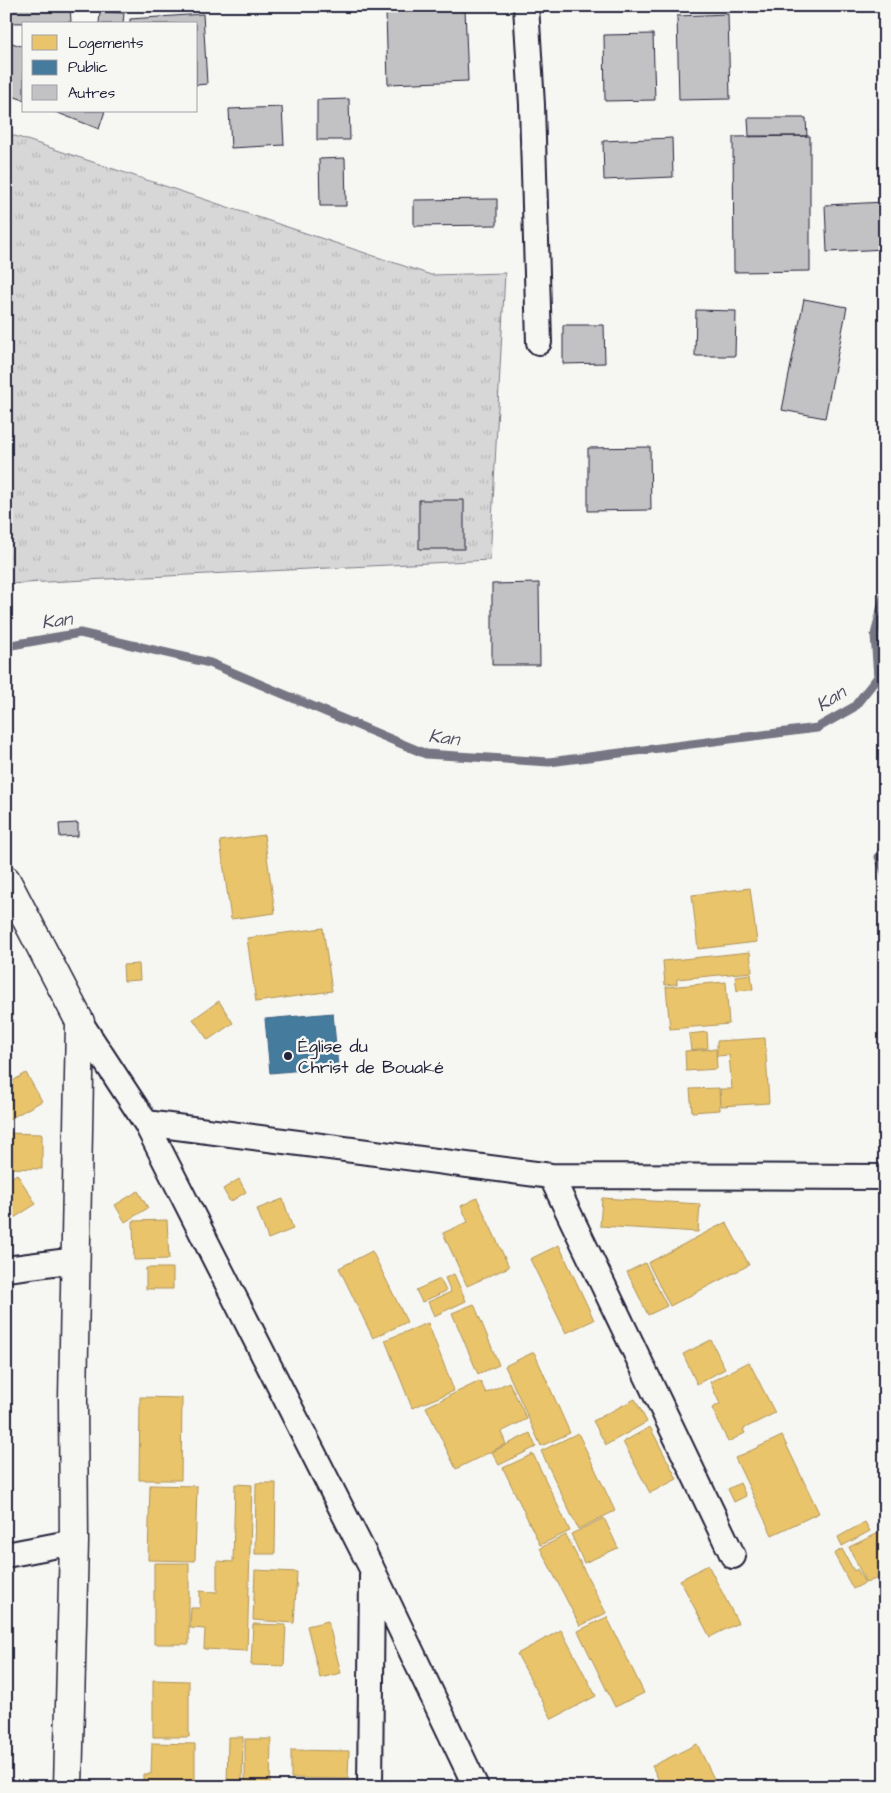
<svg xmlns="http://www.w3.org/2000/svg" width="891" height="1793" viewBox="0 0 891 1793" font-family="'Architects Daughter',sans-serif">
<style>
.grass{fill:url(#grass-tufts);stroke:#7c7c89}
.homes{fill:#e9c46a;stroke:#ad935c}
.public{fill:#457b9d;stroke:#3a6080}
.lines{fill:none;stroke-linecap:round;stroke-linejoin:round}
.stream{stroke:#757583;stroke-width:9}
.building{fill:#c2c2c4;stroke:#22223b}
.street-casing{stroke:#22223b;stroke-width:28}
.secondary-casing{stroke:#22223b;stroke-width:31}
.street{stroke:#f6f6f2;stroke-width:24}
.secondary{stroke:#f6f6f2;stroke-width:28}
.poi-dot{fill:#22223b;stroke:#f6f6f2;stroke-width:2}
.labels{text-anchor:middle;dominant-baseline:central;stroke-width:5;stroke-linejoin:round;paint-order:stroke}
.poi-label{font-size:18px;fill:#22223b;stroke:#f6f6f2;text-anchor:start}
.water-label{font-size:19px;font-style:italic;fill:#535365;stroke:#f6f6f2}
</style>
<defs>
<pattern id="grass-tufts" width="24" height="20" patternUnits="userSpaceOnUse" patternTransform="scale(1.25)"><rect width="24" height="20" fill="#d7d7d7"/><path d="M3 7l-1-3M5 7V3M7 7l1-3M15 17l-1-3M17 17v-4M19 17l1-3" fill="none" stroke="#b8b8b9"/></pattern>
</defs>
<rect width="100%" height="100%" fill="#f6f6f2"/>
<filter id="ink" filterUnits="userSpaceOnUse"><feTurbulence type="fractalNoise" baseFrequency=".02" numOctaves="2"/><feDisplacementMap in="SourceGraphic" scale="10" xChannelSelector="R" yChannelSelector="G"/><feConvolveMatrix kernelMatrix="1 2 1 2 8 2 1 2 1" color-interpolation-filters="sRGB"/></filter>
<g filter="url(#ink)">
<path class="grass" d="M6,133L431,275L505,273L490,560L6,584Z"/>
<path class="homes" d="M264,835L275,913L231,919L220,841Z
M750,888L757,942L698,949L692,895Z
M323,928L332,991L256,1002L247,938Z
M750,952L752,972L677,979V984L665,985L663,961Z
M139,964L140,980L124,981L123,965Z
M751,974L753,989L737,991L735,976Z
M726,982L729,1024L670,1029L666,987Z
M219,1001L233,1023L208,1040L193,1019Z
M707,1032L708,1048L691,1050L689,1034Z
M765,1038L769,1103L721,1106L720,1089H732L729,1055L717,1056V1041Z
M716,1049L717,1069L686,1071L685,1051Z
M26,1073L42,1101L6,1121V1085Z
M719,1088L720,1110L692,1112L690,1089Z
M6,1133L42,1134V1169L6,1168Z
M17,1174L36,1204L6,1223V1181Z
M239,1179L246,1192L230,1202L223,1189Z
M138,1191L148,1208L125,1222L115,1205Z
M477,1198L509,1267L467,1286L443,1233L468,1222L461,1206Z
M602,1198L700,1204L698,1232L600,1226Z
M283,1199L293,1229L268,1239L257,1209Z
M167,1220L169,1259L134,1260L133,1221Z
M726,1222L749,1265L670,1306L648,1263Z
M559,1245L594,1320L566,1333L530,1259Z
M372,1251L407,1322L373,1338L339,1268Z
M645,1263L667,1306L648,1315L627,1272Z
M146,1268H173V1289H146Z
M454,1274L466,1301L434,1316L428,1302L451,1292L445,1278Z
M440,1279L446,1291L422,1302L416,1290Z
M474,1304L499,1365L478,1374L452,1313Z
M428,1323L454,1391L412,1408L385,1340Z
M711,1340L725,1369L697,1384L683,1354Z
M534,1352L570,1433L541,1446L505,1366Z
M749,1362L775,1413L743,1429L745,1433L728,1442L712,1408L720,1404L710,1382Z
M480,1381L486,1393L509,1382L527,1419L501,1432L506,1444L456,1469L426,1407Z
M140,1397L182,1398L181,1480H139Z
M635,1399L647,1422L606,1445L593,1421Z
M650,1427L677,1479L650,1493L623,1442Z
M530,1433L536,1447L499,1465L492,1452Z
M578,1433L615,1511L578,1529L541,1451Z
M782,1436L819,1513L772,1535L735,1458Z
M533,1454L570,1531L540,1545L503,1468Z
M256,1483H276L275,1554H255Z
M740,1483L746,1496L734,1502L728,1489Z
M235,1484L252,1485L247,1651L204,1649L205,1629L190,1628L191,1608H200V1591L217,1592V1561L233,1562Z
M150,1485L197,1486L195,1561L148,1560Z
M604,1518L618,1548L584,1563L571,1534Z
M865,1522L870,1531L842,1546L838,1537Z
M885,1530V1575L866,1583L849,1547Z
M566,1535L606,1613L580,1626L540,1548Z
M842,1549L854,1571L857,1569L865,1583L853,1589L834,1554Z
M154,1563H189V1644H154Z
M708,1565L738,1623L710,1637L680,1580Z
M255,1570L297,1572L294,1623L253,1620Z
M607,1617L644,1693L615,1707L578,1631Z
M328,1621L341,1673L320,1678L307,1626Z
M253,1624L286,1625L284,1666L251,1665Z
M561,1630L596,1696L552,1719L517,1654Z
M153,1680L189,1681V1737H153Z
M6,1713H10L11,1757H6Z
M228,1737H243L242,1787H227Z
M245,1739H271L270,1787H245Z
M152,1743L195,1744V1787H143V1774H151Z
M697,1744L718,1787H662L652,1766Z
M291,1750L349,1751L348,1779L291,1778Z
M293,1784L352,1785V1787H293Z"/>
<path class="public" d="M333,1013L338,1067L270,1073L265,1019Z"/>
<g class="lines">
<path class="stream" d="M885,592L875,635L878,677L885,684
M6,646L80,633L210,663L426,754L549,762L817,728L854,707L878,677
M885,846L879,857L885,872"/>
</g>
<path class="building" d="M11,6H70L71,22L11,23Z
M465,9L468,81L388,84L386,12Z
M100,12L124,13L123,24H99Z
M203,14L207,84L196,85V24H130V19Z
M728,14L730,99L679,100L677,16Z
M653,34L655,100L605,101L604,35Z
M6,41L24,47V100L6,94Z
M349,99L350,140H317V100Z
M282,107L284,145L231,148L229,109Z
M53,111H105L99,129Z
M748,118H806L807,136H749Z
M810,136V271L734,272L733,137Z
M672,138L673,177L604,180L603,141Z
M345,158L346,206H320L319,159Z
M497,199V225L414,226V200Z
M885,202V249L827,252L825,205Z
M804,299L847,307L825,418L782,410Z
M696,310L736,311L735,356H695Z
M563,325H604L605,363L563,364Z
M650,447L651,510L588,511V448Z
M419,500H464V549H419Z
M539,583L540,665H492V584Z
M78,823V836L60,837L59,824Z"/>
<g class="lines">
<defs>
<path id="street" d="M526,6L532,105L539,342
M80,1022L146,1123L372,1569L476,1787
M146,1123L551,1176L885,1177
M551,1176L733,1556
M6,1269L76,1260
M6,1555L74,1542
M370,1787L372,1576"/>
<path id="secondary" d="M6,880L80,1022L73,1399L74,1542L68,1787"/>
</defs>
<use href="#street" class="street-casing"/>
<use href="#secondary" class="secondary-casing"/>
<use href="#street" class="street"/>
<use href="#secondary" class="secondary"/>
</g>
</g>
<circle class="poi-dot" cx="288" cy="1056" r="5"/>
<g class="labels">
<g class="poi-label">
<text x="298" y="1046">Église du<tspan x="298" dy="21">Christ de Bouaké</tspan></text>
</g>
<g class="water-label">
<text transform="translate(57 621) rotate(-8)">Kan</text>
<text transform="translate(831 699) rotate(-33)">Kan</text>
<text transform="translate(444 738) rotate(7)">Kan</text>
</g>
</g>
<rect width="891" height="1793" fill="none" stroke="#f6f6f2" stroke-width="25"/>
<rect x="12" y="12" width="866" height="1768" fill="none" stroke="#22223b" stroke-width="2" filter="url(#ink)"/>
<rect x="22" y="22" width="175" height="90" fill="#f6f6f2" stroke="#a1a1a9"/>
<rect x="32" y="35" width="25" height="15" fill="#e9c46a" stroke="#a1a1a9"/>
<text x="68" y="48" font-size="15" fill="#22223b">Logements</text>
<rect x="32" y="60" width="25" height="15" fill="#457b9d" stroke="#a1a1a9"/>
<text x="68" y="72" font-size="15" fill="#22223b">Public</text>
<rect x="32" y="85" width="25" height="15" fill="#c2c2c4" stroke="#a1a1a9"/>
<text x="68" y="98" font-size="15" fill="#22223b">Autres</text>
</svg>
